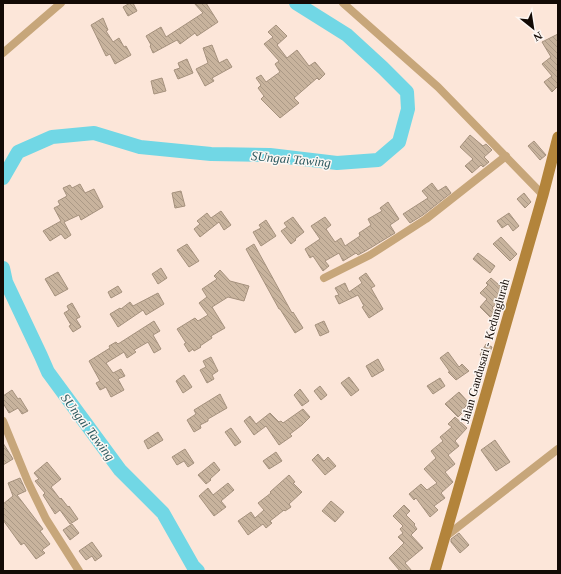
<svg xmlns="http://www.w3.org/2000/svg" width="561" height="574" viewBox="0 0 561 574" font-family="Georgia,serif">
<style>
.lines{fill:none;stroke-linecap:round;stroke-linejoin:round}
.river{stroke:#71d7e5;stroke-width:14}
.building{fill:url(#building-back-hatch);stroke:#a5917d}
.street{stroke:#c7a67a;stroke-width:8}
.secondary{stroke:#b3843b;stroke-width:11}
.labels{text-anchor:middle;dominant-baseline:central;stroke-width:3;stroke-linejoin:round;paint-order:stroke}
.street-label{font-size:12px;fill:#130a05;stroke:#fdf7f3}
.water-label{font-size:13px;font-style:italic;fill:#2d5a60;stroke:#fdf7f3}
</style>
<defs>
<pattern id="building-back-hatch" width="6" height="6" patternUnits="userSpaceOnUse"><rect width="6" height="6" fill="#c8b39d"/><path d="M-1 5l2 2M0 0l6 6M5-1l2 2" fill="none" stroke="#ab9986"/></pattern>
</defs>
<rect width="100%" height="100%" fill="#fce6d9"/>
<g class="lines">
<path class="river" d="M3,178L18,152L52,137L94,133L140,147L211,154L270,155L337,163L378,160L399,142L408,109L407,92L383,68L347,35L296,3
M3,268L6,282L41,356L48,372L120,470L163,513L193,566L198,571"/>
</g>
<path class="building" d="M130,3H133L137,11L128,16L123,7Z
M194,3H206L218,22L197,36L195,33L180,44L177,40L153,53L150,46L151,45L146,36L161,27L166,37L203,13Z
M103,18L108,30L106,31L113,42L119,38L124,47L126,46L131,55L115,64L110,54L106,56L91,25Z
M276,25L287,36L277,45L287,58L297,50L309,66L315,62L325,74L319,80L317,78L294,98L299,103L280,118L261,99L264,96L258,88L261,85L256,78L261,75L266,82L280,72L275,64L279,61L264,44L273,37L268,32Z
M558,34V86L552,92L544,82L552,76L542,64L551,57L542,42Z
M212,45L219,63L227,59L232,67L212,78L214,81L205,86L196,69L208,63L203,48Z
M187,59L193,73L178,79L174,70L180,68L178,63Z
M162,78L166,91L154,94L151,81Z
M470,135L483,146L486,144L492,150L484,157L489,162L483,167L481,165L472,173L465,166L473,159L460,147Z
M534,141L546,155L540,160L528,146Z
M432,183L438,191L446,186L451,193L423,215L410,223L403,214L428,198L422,191Z
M80,184L85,193L94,189L103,207L81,220L79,215L64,222L71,235L65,239L61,234L50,241L43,231L61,221L54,208L60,205L58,201L67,196L63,188L70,185L72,188Z
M181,191L185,206L175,208L172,193Z
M524,193L531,202L525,208L517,199Z
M388,202L399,219L390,225L395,233L367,250L358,255L356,253L343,261L339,253L325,261L329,266L323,271L313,256L310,258L305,249L320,239L311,226L325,217L331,225L326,229L335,242L341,238L345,246L360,236L359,233L371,225L368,219L382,211L380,208Z
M221,211L231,225L224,230L219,222L200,237L194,229L200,224L197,221L207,213L211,218Z
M509,213L519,226L513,231L508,224L502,228L497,221Z
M293,217L304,232L295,239L296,240L291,244L281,231L287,227L284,223Z
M266,220L276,236L261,246L253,232L261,228L259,225Z
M501,237L517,254L510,261L493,244Z
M187,244L199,261L189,267L177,250Z
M254,244L292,313L293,312L303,328L295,333L280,309H279L246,249Z
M478,253L495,266L490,273L473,259Z
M161,268L167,278L158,284L152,274Z
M220,270L230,281L249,286L244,301L228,297L212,307L225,328L211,336L212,338L200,346L201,347L194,351L193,349L189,352L184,344L186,343L177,329L195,318L198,321L208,315L199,303L207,297L202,289L217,279L214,276Z
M58,272L68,289L55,296L45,279Z
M366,273L375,286L371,288L383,309L369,318L362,307L364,306L358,295L339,304L335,296L339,295L335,288L345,283L349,292L362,283L359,278Z
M491,278L507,292L492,308L496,312L490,317L480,307L487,299L480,293L488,285L486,283Z
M118,286L122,292L111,298L108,292Z
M158,293L164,304L146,315L143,310L118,327L110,314L120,308L121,309L130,302L133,306Z
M72,303L80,317L76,319L81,327L73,332L69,326L71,325L64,313L69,310L67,306Z
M154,321L160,331L153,335L161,349L154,353L148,342L134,350L136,352L127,358L124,352L106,363L113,373L121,369L125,376L118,379L124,390L111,397L106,387L100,390L96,383L100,381L89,361L110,348L109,346L116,342L118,344Z
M324,321L329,332L320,336L315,325Z
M486,344L492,347L487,359L480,355Z
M448,352L459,367L462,364L469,371L456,380L448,372H450L440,358Z
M211,357L218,371L212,375L214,379L207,383L200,370L206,367L203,361Z
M378,359L384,370L372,377L366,366Z
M184,375L192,387L183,393L176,381Z
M349,377L359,390L351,396L341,383Z
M440,378L445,386L433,394L427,386Z
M320,386L327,395L321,400L314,391Z
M300,389L309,401L302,406L294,395Z
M12,390L18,399L20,398L28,411L22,414L18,408L9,413L3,403V396Z
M459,392L469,403L463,409L464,411L458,417L445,404Z
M220,394L227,408L208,419V421L200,425L201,428L194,432L187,420L196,414L194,410Z
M303,409L310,417L302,425L290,434L292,436L279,445L266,426L254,435L244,421L250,416L256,424L270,413L279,422L281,421L283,423Z
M455,417L467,428L455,441L459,446L448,455L455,464L445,472L453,482L441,493L445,498L434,506L438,510L430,517L416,498L414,500L409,494L421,484L427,490L437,483L424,469L436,458L431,451L443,441L440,437L452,427L448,424Z
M231,428L241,442L235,446L225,432Z
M158,432L163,440L148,449L144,441Z
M495,440L510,462L496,471L481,450Z
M3,443L13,459L3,465Z
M185,449L194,463L188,467L184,461L177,465L172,457Z
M276,452L282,461L269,469L263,461Z
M318,454L324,461L328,457L336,466L325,475L312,460Z
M47,462L61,479L51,487L60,499L61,498L68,507L69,506L78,519L70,524L60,510L55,514L43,495L45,493L35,481L39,479L34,473Z
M214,462L220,470L210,479L211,480L206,484L198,475Z
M289,475L295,482L293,483L302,492L289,504L291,507L285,511L284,510L270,521L272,523L266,528L263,524L248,535L238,521L251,512L255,518L264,510L258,503L271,493L270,492Z
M20,478L26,491L17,495L43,529L40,531L50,544L42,550L45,553L36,559L24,543L21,545L3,520V504L13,496L8,483Z
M228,483L234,490L221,501L226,507L214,516L199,496L208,488L213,495Z
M331,501L344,512L335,522L322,511Z
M404,505L410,511L406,515L415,524L414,525L417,529L411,535L423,548L405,563L412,571H400L389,558L404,543L398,537L403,533L400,529L403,526L393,516Z
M72,524L79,533L70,540L63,530Z
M459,533L469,545L460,553L451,542V539Z
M92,542L102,556L95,561L92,556L86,560L79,551Z"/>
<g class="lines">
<path class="street" d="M343,3L438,87L543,195
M3,53L61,3
M324,278L370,255L426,219L506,156
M3,421L28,482L46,519L79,571
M445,537L558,449"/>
<path class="secondary" d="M435,571L543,195L558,137"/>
</g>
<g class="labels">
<g class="street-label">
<text transform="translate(485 351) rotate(-74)">Jalan Gandusari - Kedunglurah</text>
</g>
<g class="water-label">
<text transform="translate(291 159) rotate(5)">SUngai Tawing</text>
<text transform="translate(88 427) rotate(53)">SUngai Tawing</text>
</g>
</g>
<rect width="561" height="574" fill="none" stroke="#130a05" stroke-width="8"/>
<g transform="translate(533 28) rotate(150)" stroke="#fdf7f3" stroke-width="3" paint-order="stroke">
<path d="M0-3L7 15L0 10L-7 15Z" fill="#130a05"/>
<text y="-6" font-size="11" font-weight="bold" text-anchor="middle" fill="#130a05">N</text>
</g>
</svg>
